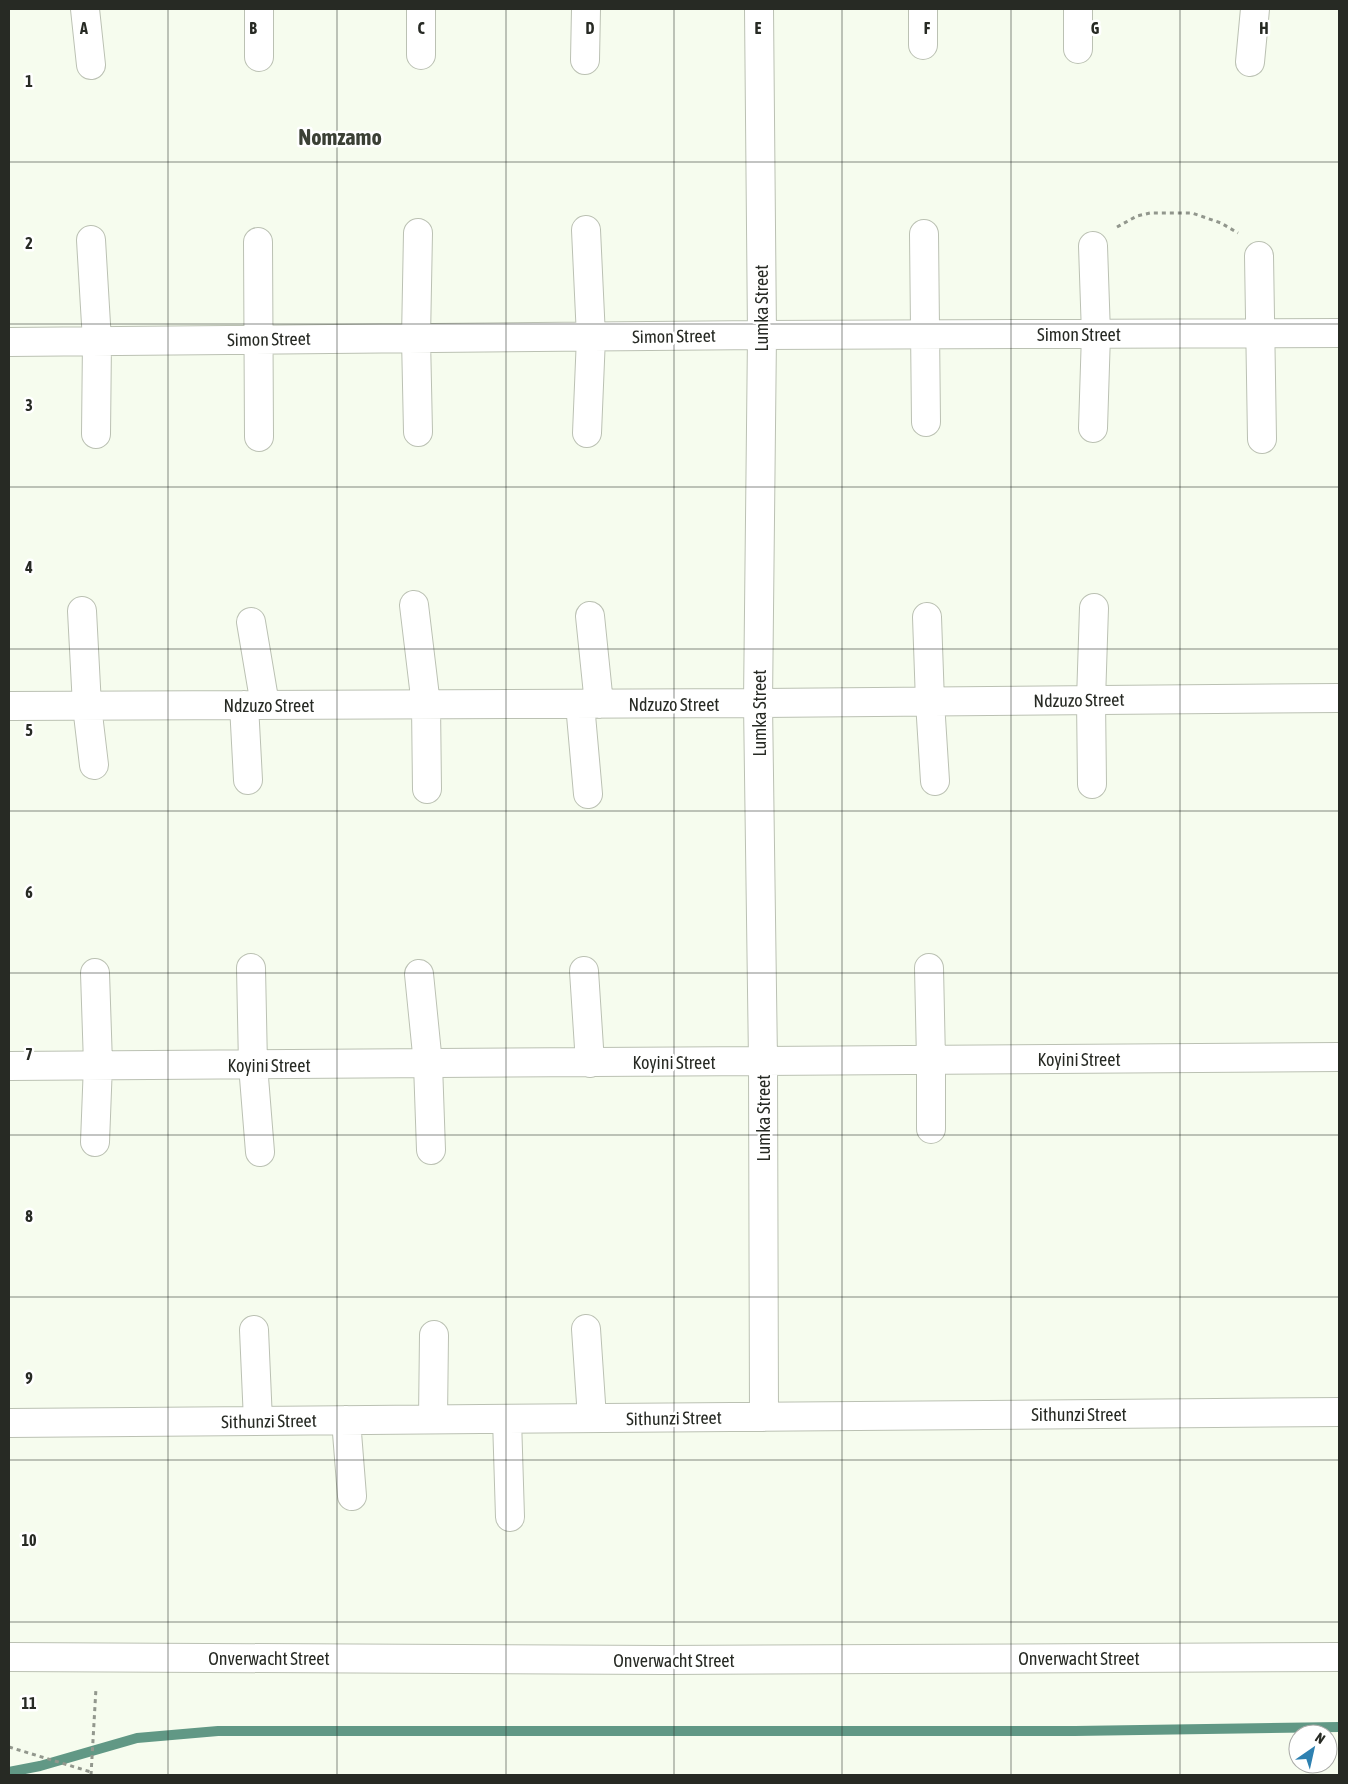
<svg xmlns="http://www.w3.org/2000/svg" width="1348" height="1784" viewBox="0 0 1348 1784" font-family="'Asap Condensed',sans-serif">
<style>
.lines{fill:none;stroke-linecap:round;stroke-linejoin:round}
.stream{stroke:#619885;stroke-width:10}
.minor-casing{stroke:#bbc1b3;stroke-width:30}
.path{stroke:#92978d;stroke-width:3;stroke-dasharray:4 4;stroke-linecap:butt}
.minor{stroke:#fff;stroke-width:28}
.grid{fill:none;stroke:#272a24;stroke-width:1;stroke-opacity:0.55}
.labels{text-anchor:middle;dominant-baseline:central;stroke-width:5;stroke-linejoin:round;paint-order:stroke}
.street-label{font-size:18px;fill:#272a24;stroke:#fff}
.district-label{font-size:22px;font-weight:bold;fill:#3b4035;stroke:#fff}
.grid-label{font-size:16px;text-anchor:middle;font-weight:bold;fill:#272a24;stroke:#fff;stroke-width:5;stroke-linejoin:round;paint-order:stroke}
</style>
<rect width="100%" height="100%" fill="#f6fcee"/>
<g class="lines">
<path class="stream" d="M9,1772L40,1766L137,1738L218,1731H1075L1339,1727"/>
<defs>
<path id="minor" d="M85,9L91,65
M259,9V57
M759,9L762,335L758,703L763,1061L764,1417
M923,9V45
M1078,9V49
M421,55V9
M585,60L586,9
M1250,62L1255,9
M586,230L591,337L587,433
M924,234L926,422
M91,240L97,341L96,434
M258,242L259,437
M1093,246L1096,334L1093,428
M1259,256L1262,439
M9,342L762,335L1339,333
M418,432L416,338L418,233
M414,605L426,705L427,789
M82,611L87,706L94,765
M590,616L599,704
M927,617L930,702L935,781
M251,622L265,705
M580,704L588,794
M244,705L248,780
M9,706L758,703L1339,698
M1092,784L1091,700L1094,608
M251,968L253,1065L260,1152
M929,968L931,1060V1129
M584,971L590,1063
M419,974L428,1064L431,1150
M9,1066L1339,1057
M95,1142L98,1064L95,973
M586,1329L592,1418
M254,1330L258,1421
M433,1419L434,1335
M507,1419L510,1517
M346,1420L352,1496
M9,1423L1339,1412
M9,1657L664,1660L1339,1657"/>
</defs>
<use href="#minor" class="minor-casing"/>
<path class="path" d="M1117,227L1137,216L1150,213H1192L1221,223L1238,233
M9,1747L91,1772
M91,1775L96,1688"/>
<use href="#minor" class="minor"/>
</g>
<path class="grid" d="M168,9V1775M337,9V1775M506,9V1775M674,9V1775M842,9V1775M1011,9V1775M1180,9V1775M9,162H1339M9,324H1339M9,487H1339M9,649H1339M9,811H1339M9,973H1339M9,1135H1339M9,1297H1339M9,1460H1339M9,1622H1339"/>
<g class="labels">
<g class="street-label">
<text transform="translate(761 308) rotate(-90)">Lumka Street</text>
<text x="1079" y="334">Simon Street</text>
<text transform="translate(674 336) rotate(-1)">Simon Street</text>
<text transform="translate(269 339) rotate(-1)">Simon Street</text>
<text transform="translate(1079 700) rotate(-1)">Ndzuzo Street</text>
<text x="674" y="704">Ndzuzo Street</text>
<text x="269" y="705">Ndzuzo Street</text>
<text transform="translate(759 713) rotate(-90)">Lumka Street</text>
<text x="1079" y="1059">Koyini Street</text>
<text x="674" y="1062">Koyini Street</text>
<text x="269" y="1065">Koyini Street</text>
<text transform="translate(763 1118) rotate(-90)">Lumka Street</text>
<text x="1079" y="1414">Sithunzi Street</text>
<text transform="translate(674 1418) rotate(-1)">Sithunzi Street</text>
<text transform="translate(269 1421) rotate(-1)">Sithunzi Street</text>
<text x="269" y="1658">Onverwacht Street</text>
<text x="1079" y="1658">Onverwacht Street</text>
<text x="674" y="1660">Onverwacht Street</text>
</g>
<g class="district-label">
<text x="340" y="137">Nomzamo</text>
</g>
</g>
<g class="grid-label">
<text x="84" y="34">A</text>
<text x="253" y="34">B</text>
<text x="421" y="34">C</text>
<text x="590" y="34">D</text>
<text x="758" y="34">E</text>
<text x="927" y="34">F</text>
<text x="1095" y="34">G</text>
<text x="1264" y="34">H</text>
<text x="29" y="87">1</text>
<text x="29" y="249">2</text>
<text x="29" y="411">3</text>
<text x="29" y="573">4</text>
<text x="29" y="736">5</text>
<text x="29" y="898">6</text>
<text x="29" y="1060">7</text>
<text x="29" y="1222">8</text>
<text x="29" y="1384">9</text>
<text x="29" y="1546">10</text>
<text x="29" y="1709">11</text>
</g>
<rect width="1348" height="1784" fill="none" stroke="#272a24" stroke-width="20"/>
<g transform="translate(1313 1749) rotate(34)"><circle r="24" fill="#ffffff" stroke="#a9aaa7"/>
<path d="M0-4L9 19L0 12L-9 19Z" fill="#2e81b1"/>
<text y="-8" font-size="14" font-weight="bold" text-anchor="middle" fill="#272a24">N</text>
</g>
</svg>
